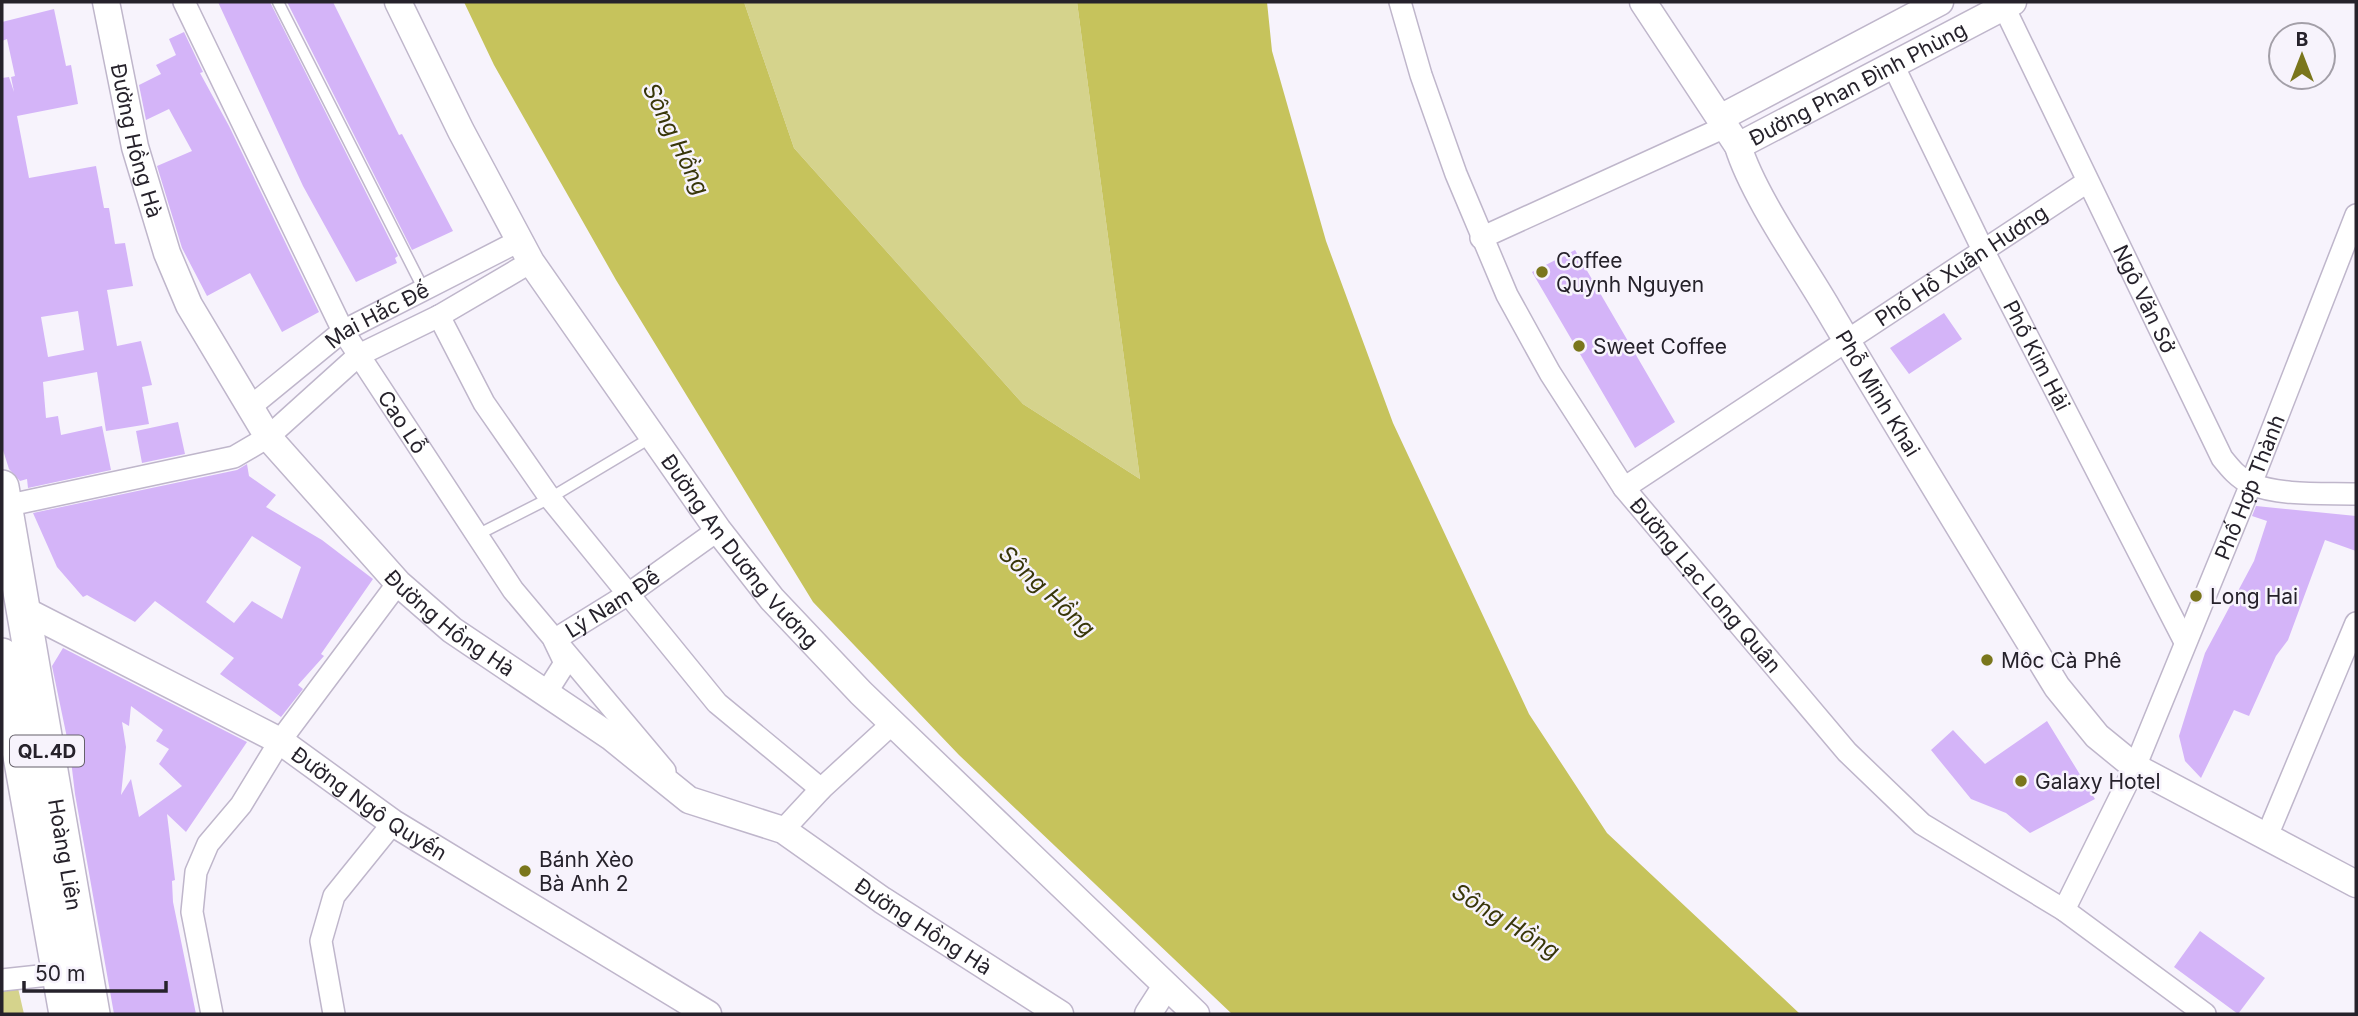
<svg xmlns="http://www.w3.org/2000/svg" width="2358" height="1016" viewBox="0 0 2358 1016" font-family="Inter,sans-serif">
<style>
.green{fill:#d5d38c}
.water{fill:#c6c35c}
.building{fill:#d4b4f8;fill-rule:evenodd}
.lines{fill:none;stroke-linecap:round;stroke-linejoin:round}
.service-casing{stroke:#bfb6cb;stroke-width:13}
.minor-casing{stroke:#bfb6cb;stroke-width:24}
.tertiary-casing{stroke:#bfb6cb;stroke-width:29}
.primary-casing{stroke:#bfb6cb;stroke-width:36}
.service{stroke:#fff;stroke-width:10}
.minor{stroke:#fff;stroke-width:21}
.tertiary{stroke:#fff;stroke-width:26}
.primary{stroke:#fff;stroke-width:33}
.poi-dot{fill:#7a761c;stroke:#f7f3fc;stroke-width:2.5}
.labels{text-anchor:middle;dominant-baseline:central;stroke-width:5;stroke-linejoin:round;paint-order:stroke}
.shield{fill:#f7f3fc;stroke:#65616a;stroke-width:2}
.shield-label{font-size:19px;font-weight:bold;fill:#26222b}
.street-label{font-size:21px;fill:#26222b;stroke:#f7f3fc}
.poi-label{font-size:21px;fill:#26222b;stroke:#f7f3fc;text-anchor:start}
.water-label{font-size:23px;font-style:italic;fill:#383609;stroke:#f7f3fc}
</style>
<rect width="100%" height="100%" fill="#f7f3fc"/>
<path class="green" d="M744,2H1077L1140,479L1023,404L794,148Z
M18,988L24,1014H2V990Z"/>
<path class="water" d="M464,2H744L794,148L1023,404L1140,479L1077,2H1267L1272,51L1326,241L1393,423L1529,714L1607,833L1800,1014H1232L959,755L813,602L616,280L494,65Z"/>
<path class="building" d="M218,2H270L398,256L395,258L397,263L356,282L303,186Z
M287,2H333L399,135L402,134L453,231L412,250Z
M54,9L66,66L71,65L78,104L17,116L29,178L96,166L104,208H109L115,244L125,243L133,286L107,290L117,346L141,341L152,385L142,387L149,424L106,431L97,372L43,382L46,418L58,416L61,435L102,426L111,470L28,488L27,479L20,481L9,469L2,447V78L9,77L14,92L11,77L15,76L7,39L2,41V22ZM78,311L84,350L48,357L41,317Z
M184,32L203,72L200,73L229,126L319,312L282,332L250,273L207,296L182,248L157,166L192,151L169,109L146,120L139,85L161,74L156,65L176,55L169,39Z
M1575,250L1675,422L1635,448L1532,272Z
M1944,313L1962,339L1909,374L1890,348Z
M178,422L185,454L142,463L136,431Z
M247,464L249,476L276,495L266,507L322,540L373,579L321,654L324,656L298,685L303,689L281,717L220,674L234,658L155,601L135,622L87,595L83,597L57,567L33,513L237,470ZM252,536L301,567L282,619L252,601L234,623L206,602Z
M2256,506L2356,516V551L2325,540L2288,640L2276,656L2249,716L2234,710L2201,778L2185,761L2179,736L2205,653L2254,561L2267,521L2252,516Z
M63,648L247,742L186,832L167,814L175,880L172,881L173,902L196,1014H114L75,794L70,752L52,666ZM131,706L163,730L156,741L169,749L159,764L182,786L139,817L131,779L121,795L126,747L122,722L129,726Z
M2047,721L2095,799L2030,833L2006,813L1971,799L1931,750L1953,730L1985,764Z
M2200,931L2265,978L2238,1014L2174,967Z"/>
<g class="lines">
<defs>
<path id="service" d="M278,2L423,288
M475,536L550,498L652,437"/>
<g id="minor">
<path id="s1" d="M184,2L343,331L513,590L665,771"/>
<path id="s2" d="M1400,2L1421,75L1456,174L1507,295L1550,373L1624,488L1847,752L1922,824L2064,910L2205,1014"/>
<path id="s3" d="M2004,7L2222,458C2230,468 2238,478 2251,484C2281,496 2324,493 2356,494"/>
<path id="s4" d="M1893,65L1984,252L2185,642"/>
<path d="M1481,238L1725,127"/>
<path d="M439,316L484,403L550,498L717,703L821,789"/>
<path id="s5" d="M249,408L343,331L519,241"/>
<path id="s6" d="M1624,488L2087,182"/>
<path d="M5,506L234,457L268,437L359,355L439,316L531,262"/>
<path id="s7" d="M546,693L565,663L554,640L630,593L718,530"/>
<path d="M783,830L821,789L893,723"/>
<path d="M2267,836L2356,623"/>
<path id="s8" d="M2064,910L2135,767L2251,484L2356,215"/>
<path d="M2,980L58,974"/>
<path d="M212,1014L192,912L196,872L208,844L241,805L280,741L398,583"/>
<path d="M334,1014L321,941L334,896L393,823"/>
</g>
<g id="tertiary">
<path id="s9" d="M106,2L135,147L167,253L189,305L268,437L398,583L452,630L611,737L689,800L783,830L882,900L1060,1014"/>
<path id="s10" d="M398,2L461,131L531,262L718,530L772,599L861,693L1196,1014"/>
<path id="s11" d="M1643,2L1738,146C1753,195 1801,263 1828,309C1903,436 1980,561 2057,687L2097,736L2135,767L2356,884"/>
<path d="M1720,118L1940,2"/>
<path id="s12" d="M1738,146L2013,2"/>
<path id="s13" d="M22,609L280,741L393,823L708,1014"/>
<path d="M1148,1014L1166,986"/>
</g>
<g id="primary">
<path id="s14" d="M2,487L93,1014"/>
<path d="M2,655L66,1014"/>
</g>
</defs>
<use href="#service" class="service-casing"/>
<use href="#minor" class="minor-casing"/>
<use href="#tertiary" class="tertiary-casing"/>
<use href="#primary" class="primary-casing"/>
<use href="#service" class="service"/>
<use href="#minor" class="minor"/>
<use href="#tertiary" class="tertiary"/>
<use href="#primary" class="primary"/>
</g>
<g class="poi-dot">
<circle cx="1542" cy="272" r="7"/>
<circle cx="1579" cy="346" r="7"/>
<circle cx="2196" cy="596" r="7"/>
<circle cx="1987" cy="660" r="7"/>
<circle cx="2021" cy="781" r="7"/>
<circle cx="525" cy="871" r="7"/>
</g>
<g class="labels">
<rect class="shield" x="10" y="735.5" width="74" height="31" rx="5"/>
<g class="shield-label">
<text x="47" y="751">QL.4D</text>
</g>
<g class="street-label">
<text stroke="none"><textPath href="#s12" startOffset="135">Đường Phan Đình Phùng</textPath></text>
<text stroke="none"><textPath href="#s9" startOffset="142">Đường Hồng Hà</textPath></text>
<text stroke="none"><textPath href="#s6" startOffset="404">Phố Hồ Xuân Hương</textPath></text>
<text stroke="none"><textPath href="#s3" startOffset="324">Ngô Văn Sở</textPath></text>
<text stroke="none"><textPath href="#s5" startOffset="159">Mai Hắc Đế</textPath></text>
<text stroke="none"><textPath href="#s4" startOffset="324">Phố Kim Hải</textPath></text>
<text stroke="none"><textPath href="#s11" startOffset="457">Phỗ Minh Khai</textPath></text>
<text stroke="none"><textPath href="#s1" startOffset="474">Cao Lỗ</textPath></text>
<text stroke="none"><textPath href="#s8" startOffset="462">Phố Hợp Thành</textPath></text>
<text stroke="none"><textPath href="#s10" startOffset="649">Đường An Dương Vương</textPath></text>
<text stroke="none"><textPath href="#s2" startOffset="665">Đường Lạc Long Quân</textPath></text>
<text stroke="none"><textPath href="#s7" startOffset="130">Lý Nam Đế</textPath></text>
<text stroke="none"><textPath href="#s9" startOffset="730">Đường Hồng Hà</textPath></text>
<text stroke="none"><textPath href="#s13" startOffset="399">Đường Ngô Quyến</textPath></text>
<text stroke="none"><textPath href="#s14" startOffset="373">Hoàng Liên</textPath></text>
<text stroke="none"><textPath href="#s9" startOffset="1297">Đường Hồng Hà</textPath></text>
</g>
<g class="poi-label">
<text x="1556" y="260">Coffee<tspan x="1556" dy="24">Quynh Nguyen</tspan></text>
<text x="1593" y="346">Sweet Coffee</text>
<text x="2210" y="596">Long Hai</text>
<text x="2001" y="660">Môc Cà Phê</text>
<text x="2035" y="781">Galaxy Hotel</text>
<text x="539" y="859">Bánh Xèo<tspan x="539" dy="24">Bà Anh 2</tspan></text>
</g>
<g class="water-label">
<text transform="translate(676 139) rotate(64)">Sông Hồng</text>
<text transform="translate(1047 591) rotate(43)">Sông Hồng</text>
<text transform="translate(1506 921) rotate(32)">Sông Hồng</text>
</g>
</g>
<rect width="2358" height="1016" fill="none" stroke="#26222b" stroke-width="7"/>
<g transform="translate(2302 56)"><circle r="33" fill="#f7f3fc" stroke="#a39fa8" stroke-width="2"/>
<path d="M0-5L12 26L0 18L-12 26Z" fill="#7a761c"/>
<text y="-10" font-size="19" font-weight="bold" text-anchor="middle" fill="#26222b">B</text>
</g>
<path d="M24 981v10h142v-10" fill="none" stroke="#26222b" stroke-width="3.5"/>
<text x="35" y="981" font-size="21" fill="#26222b" stroke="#f7f3fc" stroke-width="5" paint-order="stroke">50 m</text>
</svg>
